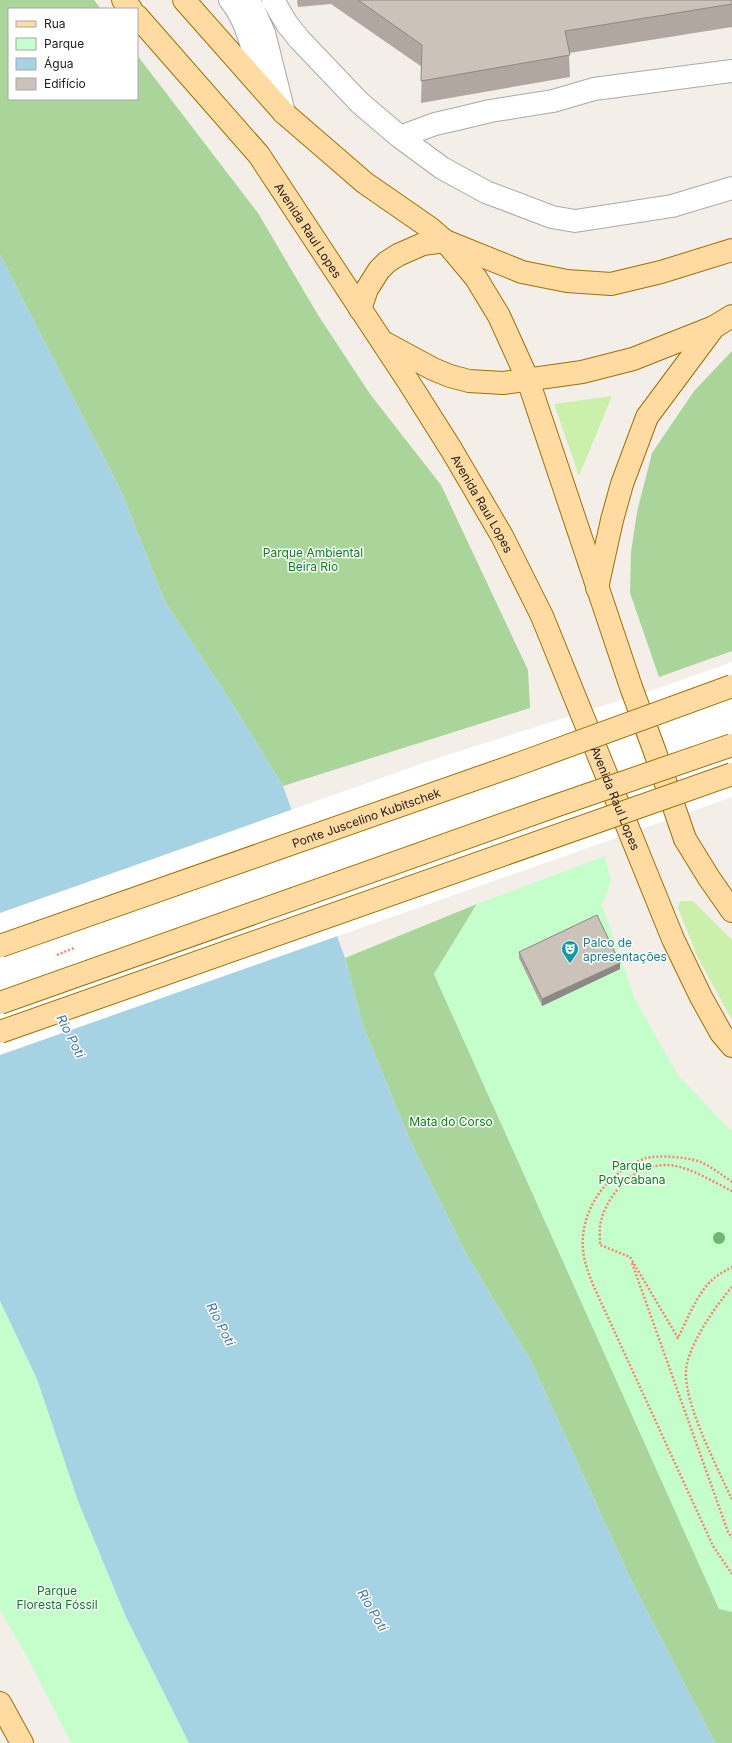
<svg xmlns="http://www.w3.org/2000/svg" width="732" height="1743" viewBox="0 0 732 1743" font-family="Inter,sans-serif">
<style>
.grass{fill:#caf0ab}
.forest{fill:#a9d59a}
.park{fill:#c4fecb}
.water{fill:#a5d3e3}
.pier{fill:#fff}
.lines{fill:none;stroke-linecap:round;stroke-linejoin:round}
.minor-casing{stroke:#a9a9a9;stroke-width:24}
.major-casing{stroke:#a07100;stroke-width:24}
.path{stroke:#ff826d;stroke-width:2.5;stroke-dasharray:2 2;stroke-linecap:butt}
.minor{stroke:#fff;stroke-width:22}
.major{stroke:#ffdaa1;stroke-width:22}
.major-bridge-casing{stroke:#a07100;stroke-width:24;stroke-linecap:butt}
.path-bridge{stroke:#ff826d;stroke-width:2.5;stroke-dasharray:2 2;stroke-linecap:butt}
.major-bridge{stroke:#ffdaa1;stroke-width:22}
.tree{fill:#6fb673}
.wall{fill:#afa7a0}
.shaded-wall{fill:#8e8882}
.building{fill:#cbc2ba;stroke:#8e8882}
.labels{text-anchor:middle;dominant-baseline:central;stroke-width:3;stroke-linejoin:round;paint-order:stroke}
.street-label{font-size:12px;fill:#222;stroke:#fff}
.park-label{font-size:12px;fill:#038714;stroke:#fff}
.culture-label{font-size:12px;fill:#0d838f;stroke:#fff;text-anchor:start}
.water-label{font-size:13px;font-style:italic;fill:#4276b2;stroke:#fff}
</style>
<rect width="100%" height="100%" fill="#f3efe8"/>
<path class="grass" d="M612,396L579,476L554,404Z
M680,901H693L732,940V1020L698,958L678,908Z"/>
<path class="forest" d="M0,0H94L101,9H9V99H137V55L258,213L318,315L370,394L441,485L528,670L530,708L283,786L228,697L165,602L121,491L0,255Z
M732,351V651L659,677L630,593L631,552L637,512L652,453L694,391Z
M477,904L434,974L719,1608L732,1612V1743H715L632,1582L531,1361L465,1252L410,1140L363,1026L345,958Z"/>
<path class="park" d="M605,856L611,882L602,905L635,999L678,1075L732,1132V1612L719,1609L434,974L477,904Z
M0,1301L37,1379L78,1501L126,1617L189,1743H71L25,1653L0,1610Z"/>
<path class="water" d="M0,255L121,491L165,602L228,697L283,786L345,958L363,1026L410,1140L465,1252L531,1361L632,1582L715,1743H189L126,1617L78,1501L37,1379L0,1301Z"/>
<path class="pier" d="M732,662V797L0,1055V913L438,758L659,688Z"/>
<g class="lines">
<defs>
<path id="minor" d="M230,0C247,20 252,49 260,73
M249,0L264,33L284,113
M273,0L287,24L300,40L360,103L400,137L442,168L486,192L552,217L575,221L672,206L732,188
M400,137L435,124L457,119L490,111L553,101L594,89L732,71"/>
<g id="major">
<path d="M123,0L131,9"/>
<path d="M184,0L284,113L365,183L430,228L445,241L476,278L499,316L528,380L631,687L655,752L685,839L709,878L732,911"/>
<path id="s1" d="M137,16L259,155L408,381L451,449L502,536L542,616L673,939L701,997L721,1033L732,1046"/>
<path d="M360,309L367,289L379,270L387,262L398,255L423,244L445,241L522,272L567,281L611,284L661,272L732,250"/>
<path d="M385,343L433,369L450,376L469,381L503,383L582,372L633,359L714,327L732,316"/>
<path d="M597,588L612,520L622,484L647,417L714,327"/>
<path d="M0,1703L22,1743"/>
</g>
</defs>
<use href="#minor" class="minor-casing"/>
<use href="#major" class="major-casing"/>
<path class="path" d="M732,1182C722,1175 709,1165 698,1161C685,1157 660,1155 646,1158C642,1159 637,1162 633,1164C605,1179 586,1205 583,1236C581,1254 587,1270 594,1287L713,1546L732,1574
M732,1191C713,1182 686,1164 664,1165C634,1166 608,1193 601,1221C599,1228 600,1238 600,1245L630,1257L678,1338C687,1320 696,1296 711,1281C717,1275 725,1271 732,1267
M632,1263L728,1532L732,1538
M732,1287C716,1305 687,1347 686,1371C684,1405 718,1468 732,1500"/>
<use href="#minor" class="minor"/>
<use href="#major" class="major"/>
<defs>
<g id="major-bridge">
<path id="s2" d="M0,946L521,763L732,686"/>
<path d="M0,1003L558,805L732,745"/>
<path d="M0,1032L732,774"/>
</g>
</defs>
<use href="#major-bridge" class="major-bridge-casing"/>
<path class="path-bridge" d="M57,955L74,948"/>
<use href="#major-bridge" class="major-bridge"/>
</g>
<circle class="tree" cx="719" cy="1238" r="6"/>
<path class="wall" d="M297,0H732V27L569,53L570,77L421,103L422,67L331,4L298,7Z
M519,952L620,969L542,1006L519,958Z"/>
<path class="shaded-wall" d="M620,963V969L542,1006V999Z"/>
<path class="building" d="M358,0H732V4L565,31L570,55L421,81L422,45Z
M597,915L620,963L542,999L519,952Z"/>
<defs>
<symbol id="theatre-pin" viewBox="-11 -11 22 30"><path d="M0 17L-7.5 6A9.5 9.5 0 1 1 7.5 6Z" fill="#0f9aa8" stroke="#fff"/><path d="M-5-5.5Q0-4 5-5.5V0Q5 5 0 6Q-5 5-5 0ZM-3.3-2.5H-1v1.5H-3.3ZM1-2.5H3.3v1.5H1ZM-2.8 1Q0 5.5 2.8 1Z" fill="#fff"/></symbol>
</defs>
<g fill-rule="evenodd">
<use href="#theatre-pin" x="560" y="939" width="20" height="27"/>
</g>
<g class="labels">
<g class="street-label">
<text stroke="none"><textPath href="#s1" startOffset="275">Avenida Raul Lopes</textPath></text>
<text stroke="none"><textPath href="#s1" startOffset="599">Avenida Raul Lopes</textPath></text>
<text stroke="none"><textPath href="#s1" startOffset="923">Avenida Raul Lopes</textPath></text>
<text stroke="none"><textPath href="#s2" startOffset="388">Ponte Juscelino Kubitschek</textPath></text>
</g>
<g class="park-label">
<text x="313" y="552">Parque Ambiental<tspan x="313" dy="14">Beira Rio</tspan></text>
<text x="451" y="1121">Mata do Corso</text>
<text x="632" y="1165">Parque<tspan x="632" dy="14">Potycabana</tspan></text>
<text x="57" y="1590">Parque<tspan x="57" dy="14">Floresta Fóssil</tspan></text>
</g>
<g class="culture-label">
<text x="583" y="942">Palco de<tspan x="583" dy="14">apresentações</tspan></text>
</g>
<g class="water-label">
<text transform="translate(71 1036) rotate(63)">Rio Poti</text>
<text transform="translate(221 1324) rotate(63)">Rio Poti</text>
<text transform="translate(373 1610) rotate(60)">Rio Poti</text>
</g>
</g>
<rect x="8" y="8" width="130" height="92" fill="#ffffff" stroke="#a7a7a7"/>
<rect x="16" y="21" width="20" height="6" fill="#ffdaa1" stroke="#a7a7a7"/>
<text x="44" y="28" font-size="12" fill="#222222">Rua</text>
<rect x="16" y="38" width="20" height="12" fill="#c4fecb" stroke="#a7a7a7"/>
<text x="44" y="48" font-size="12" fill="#222222">Parque</text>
<rect x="16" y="58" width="20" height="12" fill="#a5d3e3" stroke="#a7a7a7"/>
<text x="44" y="68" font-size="12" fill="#222222">Água</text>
<rect x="16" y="78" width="20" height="12" fill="#cbc2ba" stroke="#a7a7a7"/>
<text x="44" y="88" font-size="12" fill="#222222">Edifício</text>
</svg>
